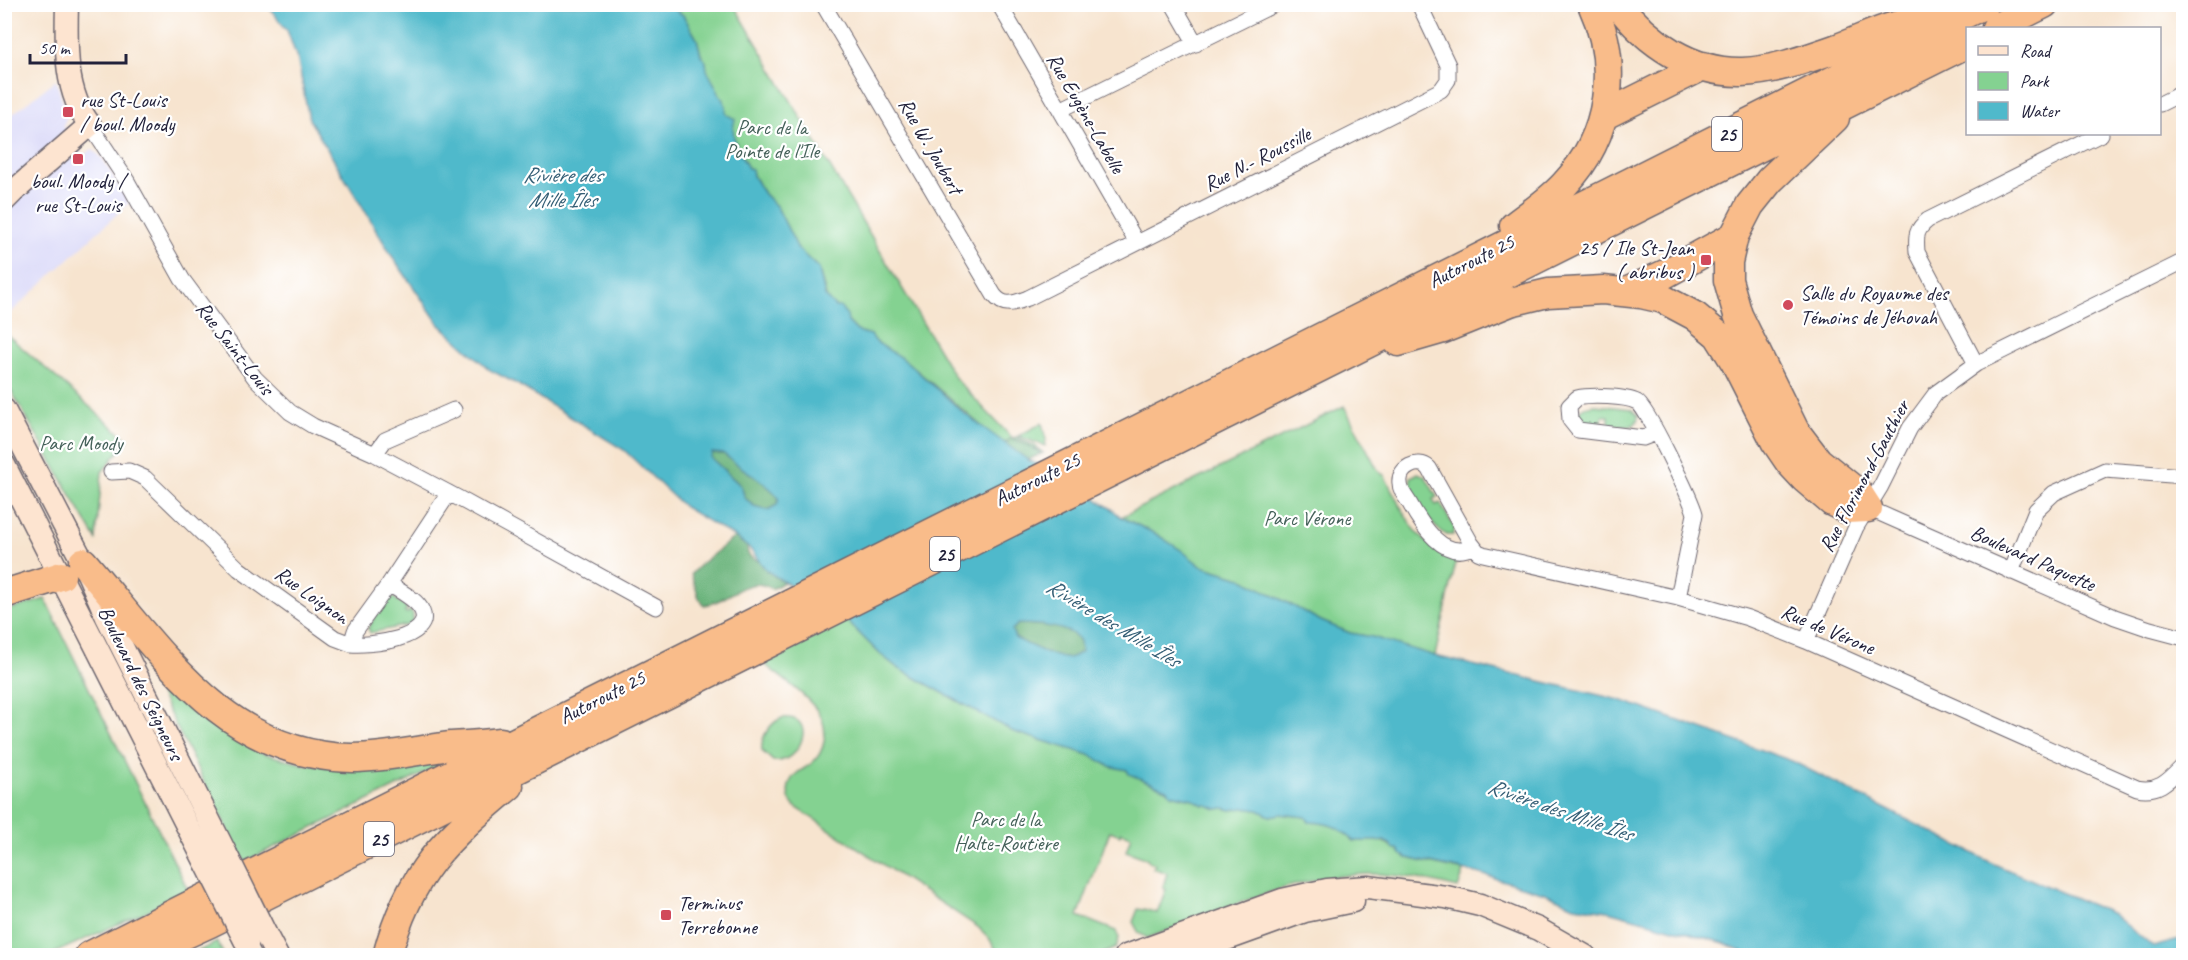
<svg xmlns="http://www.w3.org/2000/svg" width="2188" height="960" viewBox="0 0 2188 960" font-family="Caveat,sans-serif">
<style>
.built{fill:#d8d7f8}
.green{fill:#84d291;stroke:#537a66;stroke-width:1.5}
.forest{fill:#6bb47b;stroke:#466b5b;stroke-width:1.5}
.water{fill:#4fb9cb;stroke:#386e83;stroke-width:1.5;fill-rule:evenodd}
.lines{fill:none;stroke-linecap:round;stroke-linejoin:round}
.minor-casing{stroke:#6d666f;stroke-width:17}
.secondary-casing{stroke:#6d666f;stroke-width:25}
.motorway-casing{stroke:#6d666f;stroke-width:31}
.minor{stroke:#fff;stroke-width:15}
.secondary{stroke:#fde4d0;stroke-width:22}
.motorway{stroke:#f9bc8a;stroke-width:28}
.secondary-bridge-casing{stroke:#6d666f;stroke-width:25;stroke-linecap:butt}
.secondary-bridge{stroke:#fde4d0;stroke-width:22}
.poi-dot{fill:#d1495b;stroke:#fff;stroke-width:2}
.labels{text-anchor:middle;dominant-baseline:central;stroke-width:4.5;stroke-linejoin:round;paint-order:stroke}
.shield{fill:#fff;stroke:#646476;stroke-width:1.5}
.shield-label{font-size:20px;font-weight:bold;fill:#22223b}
.poi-label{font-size:21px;fill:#22223b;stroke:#fff;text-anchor:start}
.street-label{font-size:21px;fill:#22223b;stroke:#fff}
.park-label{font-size:21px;fill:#446059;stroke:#fff}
.water-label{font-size:22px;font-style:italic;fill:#345e75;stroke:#fff}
</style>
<rect width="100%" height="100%" fill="#fff"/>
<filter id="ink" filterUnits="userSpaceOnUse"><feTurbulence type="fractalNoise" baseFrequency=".0167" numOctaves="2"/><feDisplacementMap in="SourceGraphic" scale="12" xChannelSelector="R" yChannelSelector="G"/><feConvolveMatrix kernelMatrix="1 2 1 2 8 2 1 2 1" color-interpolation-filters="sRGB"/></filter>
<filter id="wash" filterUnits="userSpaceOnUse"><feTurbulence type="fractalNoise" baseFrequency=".008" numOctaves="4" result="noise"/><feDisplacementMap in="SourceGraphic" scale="24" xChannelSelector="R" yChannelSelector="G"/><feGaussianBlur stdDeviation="1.35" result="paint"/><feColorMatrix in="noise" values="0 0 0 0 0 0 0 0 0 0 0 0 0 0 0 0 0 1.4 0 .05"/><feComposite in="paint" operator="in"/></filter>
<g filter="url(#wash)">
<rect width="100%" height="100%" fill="#f7e4cf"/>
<path class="built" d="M56,80L67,116L63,126L83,156L92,149L102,158L129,203L5,318V120Z"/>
<path class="green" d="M672,5H734L956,379L1012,438L1016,437L1035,446L1043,453L1012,438L1004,444L993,436L906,361L876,342L871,335L857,331L827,299L819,269L798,249L777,207L764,194L753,175L752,169L748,168L739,151L725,114L726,106L706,70V62L701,55L697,39L683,15L675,10Z
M4,332L128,440L102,472L96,539L5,380Z
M1596,405L1632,409L1638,415C1638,432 1621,426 1609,424V416H1602V424H1589L1581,421L1578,414C1581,406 1588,406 1596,405Z
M1344,406L1379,472L1384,475C1404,511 1414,546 1457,558L1435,656L1372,637L1350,633L1321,621L1241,578L1201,566L1156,534L1121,517Z
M1042,423L1046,439L1045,446L1018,436Z
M1418,473L1425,476L1437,497L1433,499L1436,505L1440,503L1455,529L1453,535C1437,540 1407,491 1411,477Z
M391,598H394L407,608L405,612L408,613L410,610L413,614V621L408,625L370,633L368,628C374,618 381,604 391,598Z
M45,599L189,892L50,955L5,956V611Z
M846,620L880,654L898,668L1014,732L1090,755L1109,766L1127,770L1129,774L1166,789L1171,794L1193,799L1203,805L1207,804L1216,809L1224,808L1231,810L1243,808L1258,810L1270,816L1280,814L1306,817L1309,822C1330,823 1338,826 1354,841C1368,841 1385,838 1394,849H1398L1401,854L1407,858L1464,871L1458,888C1428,880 1397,873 1367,874C1288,876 1220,913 1147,938L1139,933L1133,922L1138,909L1143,910L1144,909L1157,913L1166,889L1163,887L1167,873L1153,868L1155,864L1148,861V859L1126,851L1131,836L1121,832L1120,835L1110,831L1078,916L1116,931L1119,938L1116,948L1100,955H999L989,938L978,927L794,806C785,797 787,782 796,774C801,770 807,767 812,763C825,752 828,732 821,717C811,697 780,677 763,663Z
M132,638L231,734L262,753L306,765L451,760L244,862Z
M782,718C820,714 800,765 773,761L762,751C760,738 770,723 782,718Z
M217,942L224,955H191Z"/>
<path class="forest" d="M1012,438L1043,453L1028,460L1004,444Z
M712,453L724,454C741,470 764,479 779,498L777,505L768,510L754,506L745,498L741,486L711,458Z
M735,537L747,547L748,554L752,558L759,561L767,571L784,582L772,589C747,573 728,603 704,605L699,598L691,574L701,564Z
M1018,624C1033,624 1072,626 1080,641C1080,642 1081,650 1082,651C1076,655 1071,659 1064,658C1049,656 1029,645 1015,638L1012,630Z"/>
<path class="water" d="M267,5H672L675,10L683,15L697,39L701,55L706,62L707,70L726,106V114L735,119C729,136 739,153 748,168L752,169L753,176L764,194L777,207L798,249L819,269L825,296L835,307H840L847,316L848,322L857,331L871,335L876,342L906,361L965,414L1028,460L1053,471L1112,509L1121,517L1156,534L1181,550L1201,566L1241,578L1321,621L1350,633L1372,637L1435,656L1620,700L1792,761L1994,864L2113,914L2153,947L2183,939V955H1751L1724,943L1608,911L1574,906L1545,893L1477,873L1407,858L1401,854L1398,849H1394L1390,844L1384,841H1354C1338,826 1330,823 1309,822L1306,817L1280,814L1270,816L1258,810L1243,808L1231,810L1224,808L1217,809L1207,805H1203L1193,799L1171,794L1166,789L1129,774L1127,770L1109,766L1090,755L1014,732L898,668L880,654L846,620L767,571L750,549L735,537L684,507L624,450L517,384L490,370L439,324L392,256L309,119L298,61L287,30ZM712,453L724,454C741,470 764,479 779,498L777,505L768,510L754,506L745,498L741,486L711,458ZM1018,624C1033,624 1072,626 1080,641C1080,642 1081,650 1082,651C1076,655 1071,659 1064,658C1049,656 1029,645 1015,638L1012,630Z"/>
</g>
<g filter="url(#ink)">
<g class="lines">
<defs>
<path id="minor" d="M823,4L994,295C1004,308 1015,303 1028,298L1441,90L1448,80V65L1419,4
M999,4L1137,243
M1173,4L1196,44
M2160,104L2184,92
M1060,110L1275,4
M90,125L127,181L182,279L255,378L290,412L313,426L375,454L460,499L656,607
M1976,364L1917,252C1916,237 1915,230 1928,220L2101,134
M1656,433L1643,438L1578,430L1570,420L1569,406L1577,398C1590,395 1626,396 1637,402C1647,407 1692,501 1695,514L1678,598
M375,454L385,440L454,410
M111,472L129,471L145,478L239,569L335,638L351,644L355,631L389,584L449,493
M1868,508L2115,617L2150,629L2184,638
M1473,546C1445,563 1421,524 1410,504C1406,497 1400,491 1400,483C1398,468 1418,458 1429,468L1471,543L1478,552L1483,554L1678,598L1748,618L1806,641L2137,788C2159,793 2170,779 2184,765
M2011,572L2036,510L2054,493L2105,470L2184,476
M1806,641L1856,527L1881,486L1910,428L1936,393L1976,364L2184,261
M351,644C368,646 434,639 422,611C417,599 399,591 389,584"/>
<path id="secondary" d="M4,201L14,191L90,125C64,92 66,45 67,4
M4,410L83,562L107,617L226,854
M4,465L206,863
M266,935L277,956
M1126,956L1282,900L1327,890L1368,887L1446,897L1480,905L1538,929L1585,956
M1180,956L1305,911L1353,901"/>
<path id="motorway" d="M1618,4C1647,43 1692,73 1742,72C1773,71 1806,59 1835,49C1855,42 1874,32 1895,26C1909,22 1924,19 1939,15
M1996,28L2044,4
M1603,116L1703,66
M1514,226C1531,213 1549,201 1564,185C1611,136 1620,65 1592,4
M1626,292L1665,274L1734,236
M1398,342L1443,329L1510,302L1548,293L1603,290L1641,294L1663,299L1695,316L1718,335L1735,362L1775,441L1790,463L1804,478L1832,502L1846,509L1868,508L1859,494L1818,461L1795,431L1738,315L1728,280V262L1734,236L1750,205L1770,180L1835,118
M83,562C158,648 224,756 352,758C386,758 418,750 451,746C468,745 485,744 501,742
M4,594L61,576
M89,956L1985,4
M138,956L210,923L1968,43
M387,956C409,872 446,839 509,786"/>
</defs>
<use href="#minor" class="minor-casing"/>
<use href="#secondary" class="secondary-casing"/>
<use href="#motorway" class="motorway-casing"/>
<use href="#minor" class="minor"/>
<use href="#secondary" class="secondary"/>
<use href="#motorway" class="motorway"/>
<defs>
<path id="secondary-bridge" d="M226,854L266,935
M206,863L247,944"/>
</defs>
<use href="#secondary-bridge" class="secondary-bridge-casing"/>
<use href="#secondary-bridge" class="secondary-bridge"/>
</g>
</g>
<g class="poi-dot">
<rect x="62" y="106" width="12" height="12" rx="3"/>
<rect x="72" y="153" width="12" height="12" rx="3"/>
<rect x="1700" y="254" width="12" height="12" rx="3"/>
<circle cx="1788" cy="305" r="6"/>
<rect x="660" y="909" width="12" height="12" rx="3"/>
</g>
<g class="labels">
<g class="shield">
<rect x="1712" y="117" width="30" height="34" rx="4.5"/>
<rect x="930" y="537" width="30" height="34" rx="4.5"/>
<rect x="364" y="822" width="30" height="34" rx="4.5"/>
</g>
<g class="shield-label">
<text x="1727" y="134">25</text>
<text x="945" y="554">25</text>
<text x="379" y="839">25</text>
</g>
<g class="poi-label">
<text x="80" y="100">rue St-Louis<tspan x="80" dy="24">/ boul. Moody</tspan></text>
<text x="78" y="181" text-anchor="middle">boul. Moody /<tspan x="78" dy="24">rue St-Louis</tspan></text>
<text x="1694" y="248" text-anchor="end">25 / Ile St-Jean<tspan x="1694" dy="24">( abribus )</tspan></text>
<text x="1800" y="293">Salle du Royaume des<tspan x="1800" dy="24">Témoins de Jéhovah</tspan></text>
<text x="678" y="903">Terminus<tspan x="678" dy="24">Terrebonne</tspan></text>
</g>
<g class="street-label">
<text transform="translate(1086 113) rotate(60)">Rue Eugène-Labelle</text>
<text transform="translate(931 146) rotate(60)">Rue W. Joubert</text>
<text transform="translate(1257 159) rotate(-27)">Rue N.- Roussille</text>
<text transform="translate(1471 261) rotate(-27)">Autoroute 25</text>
<text transform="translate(235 348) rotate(52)">Rue Saint-Louis</text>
<text transform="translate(1864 476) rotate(-62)">Rue Florimond-Gauthier</text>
<text transform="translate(1037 479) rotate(-27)">Autoroute 25</text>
<text transform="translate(2033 558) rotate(24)">Boulevard Paquette</text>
<text transform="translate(312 595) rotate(35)">Rue Loignon</text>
<text transform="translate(1828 629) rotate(23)">Rue de Vérone</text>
<text transform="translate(141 683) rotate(64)">Boulevard des Seigneurs</text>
<text transform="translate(602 697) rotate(-27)">Autoroute 25</text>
</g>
<g class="park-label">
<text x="772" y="127">Parc de la<tspan x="772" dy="24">Pointe de l'Ile</tspan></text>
<text x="81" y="443">Parc Moody</text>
<text x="1307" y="518">Parc Vérone</text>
<text x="1006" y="819">Parc de la<tspan x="1006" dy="24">Halte-Routière</tspan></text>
</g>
<g class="water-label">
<text x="562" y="175">Rivière des<tspan x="562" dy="25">Mille Îles</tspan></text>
<text transform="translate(1113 623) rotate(31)">Rivière des Mille Îles</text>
<text transform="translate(1560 810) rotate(19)">Rivière des Mille Îles</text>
</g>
</g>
<rect width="2188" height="960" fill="none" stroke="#fff" stroke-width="24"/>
<rect x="1966" y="27" width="195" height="108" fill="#ffffff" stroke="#a7a7b1" stroke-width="1.5"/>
<rect x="1978" y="46" width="30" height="9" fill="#fde4d0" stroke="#a7a7b1" stroke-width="1.5"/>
<text x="2020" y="57" font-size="18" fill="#22223b">Road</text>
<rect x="1978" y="72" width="30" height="18" fill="#84d291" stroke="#a7a7b1" stroke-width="1.5"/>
<text x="2020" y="87" font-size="18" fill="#22223b">Park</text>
<rect x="1978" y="102" width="30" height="18" fill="#4fb9cb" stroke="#a7a7b1" stroke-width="1.5"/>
<text x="2020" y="117" font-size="18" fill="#22223b">Water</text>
<path d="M30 54v9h96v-9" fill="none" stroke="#22223b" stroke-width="3"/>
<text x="39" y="54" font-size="18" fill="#22223b" stroke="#ffffff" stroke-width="4.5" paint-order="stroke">50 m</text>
</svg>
